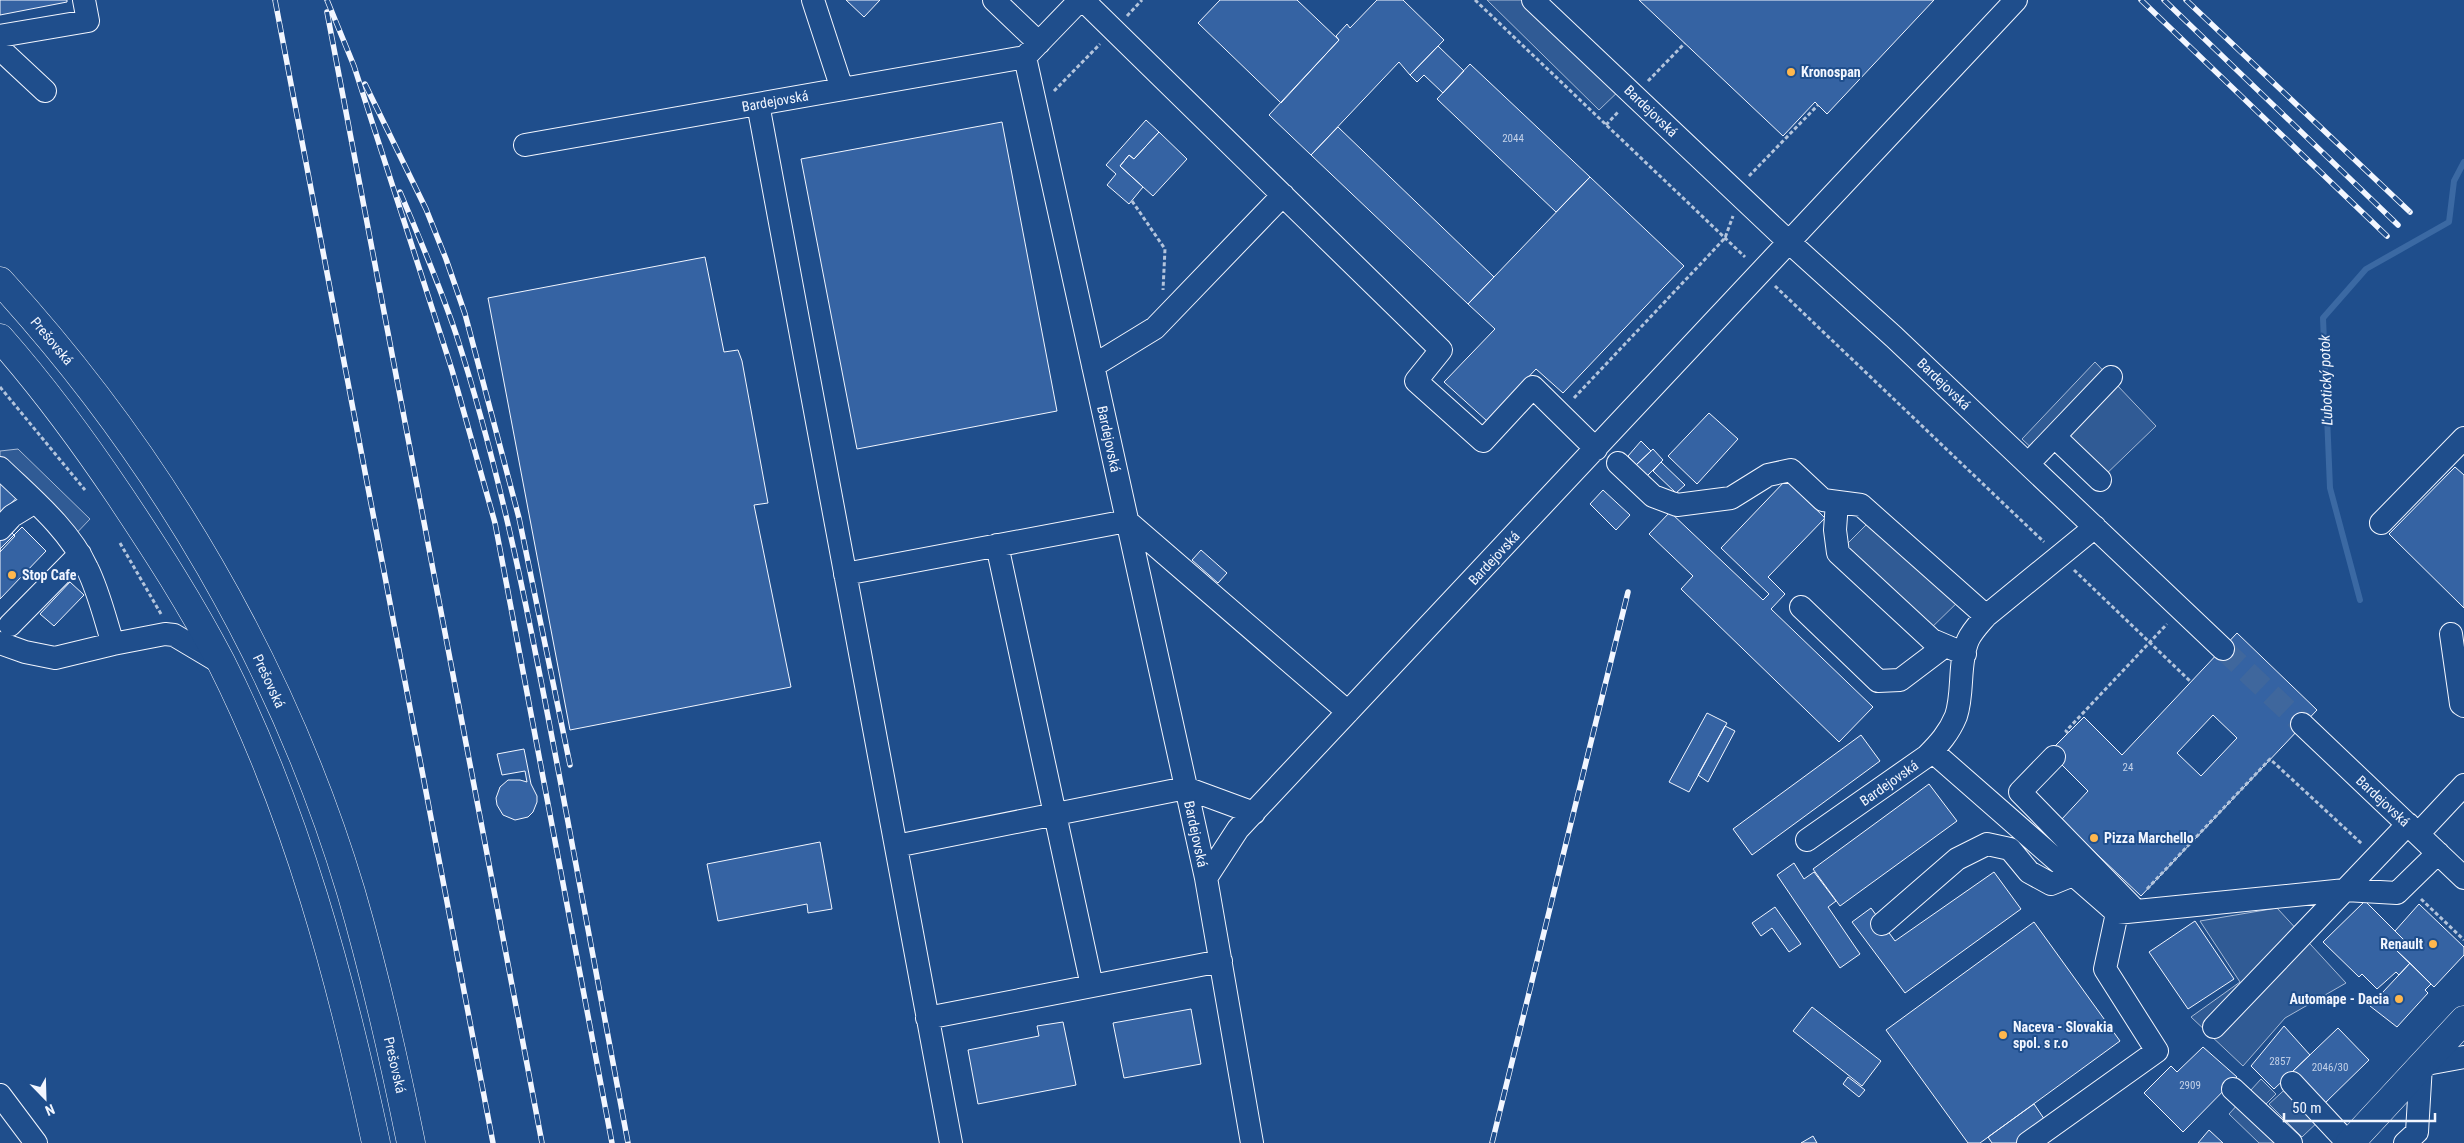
<svg xmlns="http://www.w3.org/2000/svg" width="2464" height="1143" viewBox="0 0 2464 1143" font-family="'Roboto Condensed',sans-serif">
<style>
.parking{fill:#305b95;stroke:#a8bbd7}
.lines{fill:none;stroke-linecap:round;stroke-linejoin:round}
.stream{stroke:#3b69a3;stroke-width:6}
.building{fill:#3563a3;stroke:#f2f6ff;fill-rule:evenodd}
.minor-tunnel{stroke:#3f679d;stroke-width:22;stroke-dasharray:22 11;stroke-linecap:butt}
.minor-casing{stroke:#f2f6ff;stroke-width:24}
.major-casing{stroke:#f2f6ff;stroke-width:29}
.path{stroke:#b3c4dc;stroke-width:3;stroke-dasharray:4 2.5;stroke-linecap:butt}
.minor{stroke:#1f4e8c;stroke-width:22}
.major{stroke:#1f4e8c;stroke-width:28}
.rail-casing{stroke:#f2f6ff;stroke-width:5.5}
.rail{stroke:#1f4e8c;stroke-width:4;stroke-dasharray:11;stroke-linecap:butt}
.poi-dot{fill:#ffb74d;stroke:#1f4e8c;stroke-width:2}
.labels{text-anchor:middle;dominant-baseline:central;stroke-width:4;stroke-linejoin:round;paint-order:stroke}
.number-label{font-size:11px;fill:#c3d1e8}
.poi-label{font-size:14px;font-weight:bold;fill:#f2f6ff;stroke:#1f4e8c;text-anchor:start}
.street-label{font-size:14px;fill:#f2f6ff;stroke:#1f4e8c}
.water-label{font-size:15px;font-style:italic;fill:#f2f6ff;stroke:#1f4e8c}
</style>
<rect width="100%" height="100%" fill="#1f4e8c"/>
<path class="parking" d="M1487,0H1533L1624,86L1599,110Z
M2095,362L2156,426L2100,480L2055,437L2038,454L2022,439Z
M18,449L90,519L70,540L0,468V451Z
M1874,517L1964,596L1925,634L1838,553Z
M2277,908L2346,983L2285,1018L2243,1066L2191,1017L2240,982L2200,921Z
M2261,1079L2276,1094L2258,1112L2291,1143H2259L2229,1114Z
M2292,1083L2323,1117L2302,1137L2269,1104Z"/>
<g class="lines">
<path class="stream" d="M2360,600L2330,488L2323,318L2366,269L2449,222L2454,181L2464,162"/>
</g>
<path class="building" d="M0,0H67V2L0,15Z
M846,0H880L864,17Z
M1220,0H1297L1339,40L1281,103L1198,23Z
M1377,0H1403L1444,40L1410,75L1399,62L1311,155L1269,115L1339,40L1336,36L1347,24L1350,28Z
M1639,0H1934L1827,114L1815,102L1783,136Z
M1438,46L1464,71L1443,93L1424,75L1417,82L1410,75Z
M1470,64L1590,177L1556,212L1437,99Z
M1146,120L1159,132L1134,159L1129,155L1120,166L1143,187L1129,204L1107,185L1116,174L1106,165Z
M1002,122L1057,411L857,449L801,159Z
M1338,127L1494,277L1468,304L1311,155Z
M1159,132L1187,159L1153,196L1120,166L1129,155L1134,159Z
M1590,177L1684,266L1563,393L1536,369L1487,421L1444,382L1495,329L1468,304Z
M705,257L724,352L738,350L742,361L768,503L754,505L791,687L570,730L488,298Z
M1709,413L1738,439L1697,484L1668,456Z
M1641,441L1651,451L1636,465L1628,456Z
M1653,449L1663,460L1647,476L1635,466Z
M1661,462L1685,485L1676,493L1653,471Z
M2455,467L2464,475V608L2389,534Z
M0,471L24,490L0,515Z
M1786,480L1825,518L1768,577L1785,594L1771,609L1873,707L1839,742L1681,589L1693,576L1649,534L1670,512L1763,600L1769,594L1721,548Z
M1603,490L1630,515L1616,530L1590,504Z
M0,521L15,536L0,552Z
M22,527L46,551L0,599V549Z
M1201,550L1227,573L1218,583L1192,560Z
M70,582L84,595L54,626L40,614Z
M2237,633L2317,710L2141,896L2061,820L2088,791L2049,752L2084,717L2122,755ZM2213,715L2237,738L2201,776L2177,753Z
M1707,713L1727,723L1689,792L1669,782Z
M1725,726L1735,731L1708,782L1698,775Z
M1861,735L1880,761L1752,855L1733,829Z
M524,749L531,784L537,796V802L533,812L528,817L515,820L503,815L497,805L496,798L500,787L508,780H520L527,782L525,771L502,775L497,754Z
M1929,784L1957,821L1840,906L1813,869Z
M820,842L832,909L808,913L807,904L718,921L707,864Z
M1794,863L1804,879L1814,872L1836,901L1828,907L1860,954L1840,968L1777,875Z
M1994,872L2021,909L1905,993L1852,922L1871,908L1895,941Z
M2365,901L2406,942L2397,951L2410,963L2399,975L2396,972L2377,989L2362,974L2359,977L2323,942Z
M2419,904L2464,947V955L2434,987L2397,951L2406,942L2395,931Z
M1775,907L1801,944L1789,952L1772,928L1761,936L1752,923Z
M2195,921L2234,979L2188,1009L2149,952Z
M2034,922L2120,1041L1980,1143H1968L1886,1030Z
M2410,963L2431,984L2425,990L2428,993L2397,1027L2370,1006Z
M1812,1007L1881,1061L1862,1086L1793,1031Z
M1191,1009L1201,1064L1124,1078L1113,1023Z
M1063,1022L1076,1085L978,1104L968,1050L1039,1036L1037,1026Z
M2284,1026L2310,1055L2274,1089L2251,1066Z
M2338,1028L2369,1060L2323,1105L2291,1073Z
M2203,1047L2237,1077L2183,1132L2144,1093L2171,1066L2177,1072Z
M1848,1077L1865,1090L1859,1097L1843,1084Z
M2034,1104L2049,1126L2025,1143H1992L1988,1137Z
M2209,1130L2223,1143H2198Z
M1813,1136L1817,1143H1801Z"/>
<g class="lines">
<path class="minor-tunnel" d="M2223,649L2302,724"/>
<defs>
<path id="minor" d="M813,0L842,89
M994,0L1039,43
M1083,0L1441,350L1416,381L1483,441L1533,387L1596,449
M1533,0L1790,243L1894,337L2223,649
M0,36L88,21L84,0
M0,49L45,91
M1025,57L1206,878
M758,104L951,1143
M525,145L1025,57L1080,0
M1093,366L1155,328L1283,195
M2055,437L2100,480
M1618,463L1653,496L1677,505L1731,498L1768,475L1791,470L1823,500L1861,505L1986,616
M2028,464L2111,377
M0,468C31,498 69,529 87,568C99,592 105,619 113,644
M1837,502L1835,530L1838,553L1932,640L1965,654
M2381,523L2464,438
M0,529L12,516L35,502
M997,545L1092,986
M845,574L1127,521L1348,712
M1801,607L1878,681L1900,680L1945,646
M10,625L80,554
M2451,634L2461,704L2464,706
M0,643L25,652L55,658L113,644L165,634L174,635L221,663
M2302,724L2464,878
M1932,751L2117,913L2345,890L2408,824
M2054,757L2020,792L2136,911
M2418,834L2464,785
M1807,840L1927,756C1939,744 1949,733 1956,716C1964,692 1958,664 1968,640C1972,631 1980,623 1986,616L2095,527
M896,846L1186,788L1254,813
M1882,924L1957,859L1987,844L2010,849L2029,872L2051,884L2073,875
M927,1018L1221,961
M2214,1027L2345,890L2397,893L2438,853
M2292,1083L2348,1143
M2233,1089L2291,1143
M0,1095L36,1143
M1252,1143L1206,878L1238,829L2016,0
M2028,1143L2157,1051L2105,969L2117,913
M2405,1143L2417,1132L2421,1065L2464,1057"/>
<path id="major" d="M0,281C160,456 283,665 351,892C375,975 394,1059 411,1143
M0,338C44,388 83,441 120,496C156,550 191,604 221,662C297,813 341,979 376,1143
M2350,1143L2464,1020"/>
</defs>
<use href="#minor" class="minor-casing"/>
<use href="#major" class="major-casing"/>
<path class="path" d="M1475,0L1745,257
M1127,16L1142,0
M1648,81L1685,43
M1054,91L1100,44
M1606,125L1619,111
M1749,176L1818,105
M1132,201L1165,249L1163,290
M1775,286L2044,542
M0,387L85,490
M1574,398L1725,238L1733,216
M120,543L161,614
M2074,570L2191,682
M2068,733L2066,731L2167,624
M2147,889L2270,759L2362,844
M2421,899L2464,940"/>
<use href="#minor" class="minor"/>
<use href="#major" class="major"/>
<defs>
<path id="rail" d="M275,0L493,1143
M327,0L354,66L452,370L495,523L612,1143
M2141,0L2387,236
M2164,0L2398,225
M2186,0L2410,212
M327,12L542,1143
M365,84L426,209L446,259L465,314L519,518L570,765
M400,192C420,239 440,286 456,334C504,482 533,637 562,790C584,907 606,1025 628,1143
M1492,1143L1628,592"/>
</defs>
<use href="#rail" class="rail-casing"/>
<use href="#rail" class="rail"/>
</g>
<g class="poi-dot">
<circle cx="1791" cy="72" r="5"/>
<circle cx="12" cy="575" r="5"/>
<circle cx="2094" cy="838" r="5"/>
<circle cx="2433" cy="944" r="5"/>
<circle cx="2399" cy="999" r="5"/>
<circle cx="2003" cy="1035" r="5"/>
</g>
<g class="labels">
<g class="number-label">
<text x="1513" y="138">2044</text>
<text x="2128" y="767">24</text>
<text x="2280" y="1061">2857</text>
<text x="2330" y="1067">2046/30</text>
<text x="2190" y="1085">2909</text>
</g>
<g class="poi-label">
<text x="1801" y="72">Kronospan</text>
<text x="22" y="575">Stop Cafe</text>
<text x="2104" y="838">Pizza Marchello</text>
<text x="2423" y="944" text-anchor="end">Renault</text>
<text x="2389" y="999" text-anchor="end">Automape - Dacia</text>
<text x="2013" y="1027">Naceva - Slovakia<tspan x="2013" dy="16">spol. s r.o</tspan></text>
</g>
<g class="street-label">
<text transform="translate(775 101) rotate(-10)">Bardejovská</text>
<text transform="translate(1651 111) rotate(44)">Bardejovská</text>
<text transform="translate(52 341) rotate(50)">Prešovská</text>
<text transform="translate(1944 384) rotate(44)">Bardejovská</text>
<text transform="translate(1109 439) rotate(78)">Bardejovská</text>
<text transform="translate(1494 558) rotate(-47)">Bardejovská</text>
<text transform="translate(269 681) rotate(65)">Prešovská</text>
<text transform="translate(1889 783) rotate(-35)">Bardejovská</text>
<text transform="translate(2383 801) rotate(43)">Bardejovská</text>
<text transform="translate(1196 834) rotate(78)">Bardejovská</text>
<text transform="translate(395 1065) rotate(77)">Prešovská</text>
</g>
<g class="water-label">
<text transform="translate(2326 380) rotate(-92)">Ľubotický potok</text>
</g>
</g>
<g transform="translate(45 1098) rotate(157)" stroke="#1f4e8c" stroke-width="4" paint-order="stroke">
<path d="M0-4L9 19L0 12L-9 19Z" fill="#f2f6ff"/>
<text y="-8" font-size="14" font-weight="bold" text-anchor="middle" fill="#f2f6ff">N</text>
</g>
<path d="M2284 1113v8h151v-8" fill="none" stroke="#f2f6ff" stroke-width="2.5"/>
<text x="2292" y="1113" font-size="15" fill="#f2f6ff" stroke="#1f4e8c" stroke-width="4" paint-order="stroke">50 m</text>
</svg>
